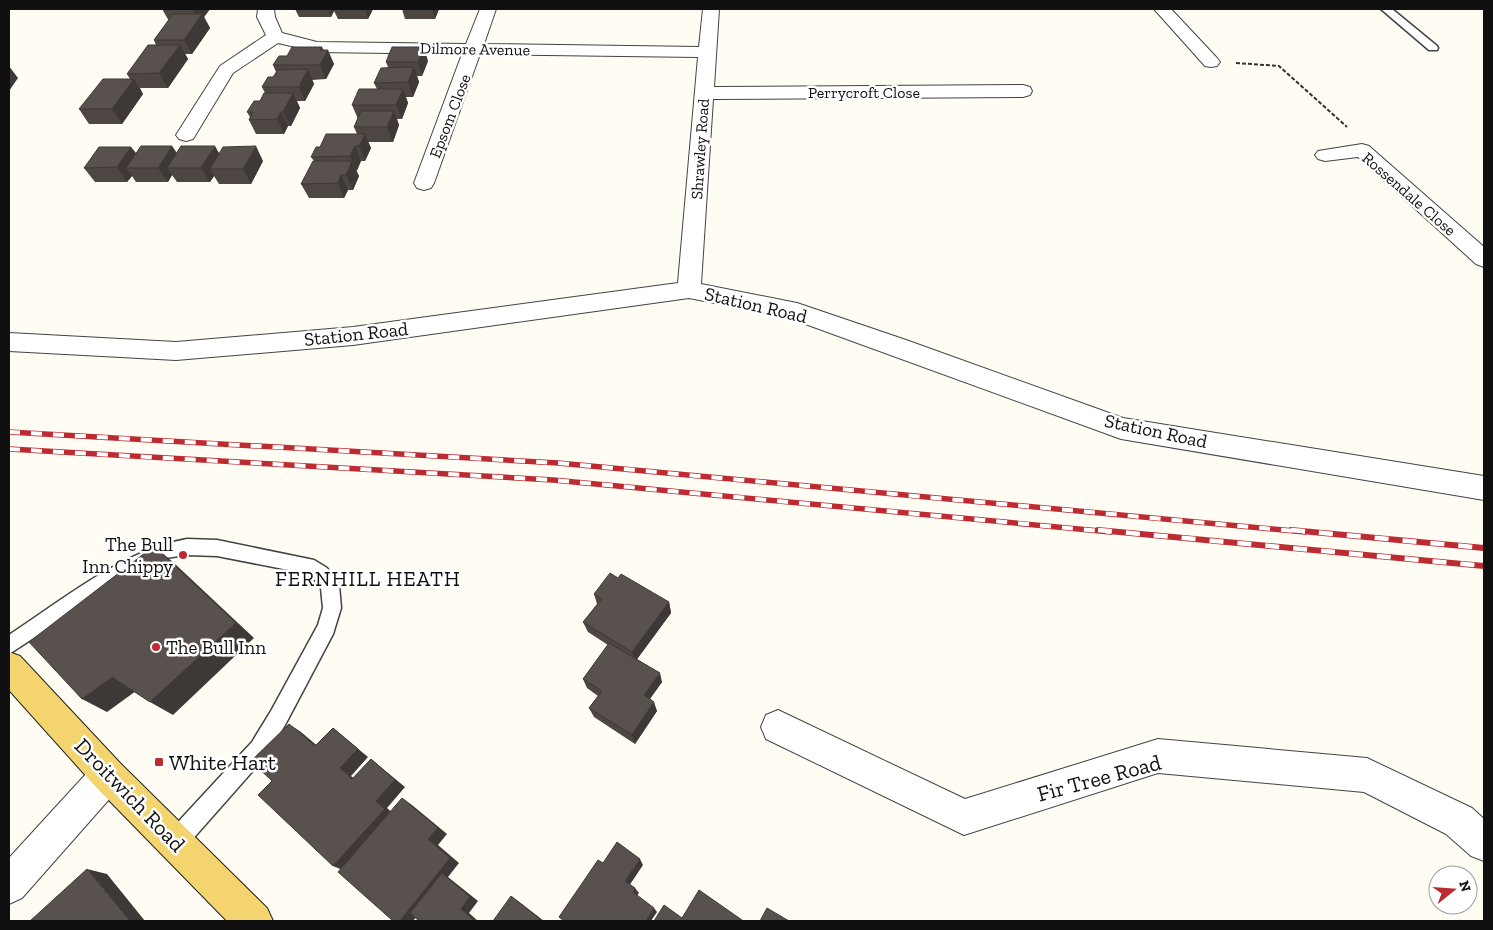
<svg xmlns="http://www.w3.org/2000/svg" width="1493" height="930" viewBox="0 0 1493 930" font-family="'Zilla Slab',serif">
<style>
.lines{fill:none;stroke-linecap:round;stroke-linejoin:round}
.lane-casing{stroke:#434343;stroke-width:3}
.street-casing{stroke:#434343;stroke-width:2}
.primary-casing{stroke:#212121;stroke-width:2}
.path{stroke:#323232;stroke-width:2;stroke-dasharray:4 2;stroke-linecap:butt}
.lane{fill:#fff;fill-rule:evenodd}
.street{fill:#fff;fill-rule:evenodd}
.primary{fill:#f4d46e;fill-rule:evenodd}
.rail-far1-casing{stroke:#bd2b32;stroke-width:5.5}
.rail-casing{stroke:#bd2b32;stroke-width:6}
.rail-far1{stroke:#fff;stroke-width:4;stroke-dasharray:11;stroke-linecap:butt}
.rail{stroke:#fff;stroke-width:4.5;stroke-dasharray:14;stroke-linecap:butt}
.wall{fill:#4d4642}
.shaded-wall{fill:#3e3936}
.building{fill:#59514d;stroke:#3e3936}
.poi-dot{fill:#bd2b32;stroke:#fff;stroke-width:2}
.labels{text-anchor:middle;dominant-baseline:central;stroke-width:5;stroke-linejoin:round;paint-order:stroke}
.far-street-label{font-size:16px;fill:#101010;stroke:#fff}
.street-label{font-size:19px;fill:#101010;stroke:#fff}
.poi-label{font-size:19px;fill:#101010;stroke:#fff;text-anchor:end}
.quarter-label{font-size:21px;letter-spacing:1px;fill:#101010;stroke:#fff}
.near-poi-label{font-size:22px;fill:#101010;stroke:#fff;text-anchor:start}
.near-street-label{font-size:22px;fill:#101010;stroke:#fff}
</style>
<rect width="100%" height="100%" fill="#fffcf4"/>
<g class="lines">
<defs>
<path id="lane" d="M1381,9H1392L1437,46L1438,48L1437,50H1429Z
M187,539L217,540L314,560L327,568L339,585L341,608L333,634L285,725L266,756L183,850L175,853L167,850L164,842L167,834L252,742L271,711L318,625L323,608L321,588L315,580L304,573L217,556L187,555L165,558L138,570L9,654V635C64,599 121,551 187,539Z"/>
<path id="street" d="M258,9H274L275,17L282,33L317,42L466,44L480,9H496L484,44L699,47L703,9H719L714,87L1023,85L1030,87L1032,91L1030,95L1023,97L713,99L701,284L797,303L906,340L1123,418L1484,476V500L1121,439L786,317L689,298L353,345L176,360L9,351V333L176,342L353,327L678,283L698,57L480,54L434,183L431,188L424,190L417,188L414,183L462,54L317,52L278,43L233,73L193,139L186,141L179,139L176,135L220,66L266,35L257,17Z
M1154,9H1171L1217,58L1220,62L1217,66L1211,67L1205,66Z
M1362,144L1369,146L1484,247V267L1476,264L1358,157L1325,161L1318,159L1315,155L1318,151Z
M778,710L965,799L1158,739L1367,758L1472,808L1484,819V861L1471,856L1446,834L1364,792L1158,773L964,835L766,739L761,727L766,715Z
M108,758L120,763L125,775L120,787L22,898L9,904V858L96,763Z"/>
<path id="primary" d="M9,652L20,656L120,763L267,908L273,921H227L96,787L9,690Z"/>
</defs>
<use href="#lane" class="lane-casing"/>
<use href="#street" class="street-casing"/>
<use href="#primary" class="primary-casing"/>
<path class="path" d="M1236,63L1279,66L1347,127"/>
<use href="#lane" class="lane"/>
<use href="#street" class="street"/>
<use href="#primary" class="primary"/>
<defs>
<path id="rail-far1" d="M9,432L558,463L1305,532
M9,449L553,480L1111,532"/>
<path id="rail" d="M1098,530L1484,566
M1291,530L1484,548"/>
</defs>
<use href="#rail-far1" class="rail-far1-casing"/>
<use href="#rail" class="rail-casing"/>
<use href="#rail-far1" class="rail-far1"/>
<use href="#rail" class="rail"/>
</g>
<path class="wall" d="M162,9H210L204,17L210,28L192,54H185L188,59L168,88H140L143,94L122,124H89L79,109L130,79L127,74L156,45L154,40L169,21Z
M295,9H373L368,19H338L334,11L331,17H299Z
M402,9H439L435,19H405Z
M322,47L323,50L334,64L326,79L312,80L314,84L305,101H297L300,108L291,126H288L284,134H256L249,120L250,117L247,112L260,101L265,93L262,87L273,77L276,72L273,65L287,56Z
M428,61L422,76H417L419,82L413,97H406L408,103L402,119H397L399,125L393,142H368L371,148L365,161H361L356,171L359,176L353,190H348L344,198H309L301,184L314,161L311,157L320,147L357,134L354,127L358,119L352,105L377,89L374,83L388,67L386,62Z
M172,146L177,153H219L263,161L251,184H219L214,176L210,182H177L172,175L168,182H136L132,176L127,182H95L84,168L131,147L136,153Z
M618,578L669,602L671,613L637,659L662,682L650,699L657,711L635,744L594,717L589,708L598,696L587,688L583,679L608,645L588,632L583,622L597,604L594,594Z"/>
<path class="shaded-wall" d="M192,9H210L204,17L210,28L192,54L184,40L198,20Z
M328,9H334V11L331,17Z
M365,9H373L368,19Z
M432,9H439L435,19Z
M180,45L188,59L168,88L159,73Z
M322,47L325,55L328,50L334,64L326,79L320,65V50Z
M424,47L428,61L422,76L418,62Z
M9,66L18,78L9,91Z
M414,67L419,82L413,97L408,82Z
M308,69L314,84L305,101L299,87Z
M134,79L143,94L122,124L112,109Z
M403,89L408,103L402,119L396,105Z
M293,93L300,108L291,126L283,112Z
M394,111L399,125L393,142L387,127Z
M281,112L288,126L284,134L277,119Z
M365,134L371,148L365,161L359,146Z
M172,146L181,161L167,168L172,175L168,182L158,168Z
M215,146L223,160L210,169L214,176L210,182L201,168Z
M256,146L263,161L251,184L243,169Z
M355,146L361,161L357,171L350,156Z
M131,147L141,161L126,168L132,176L127,182L117,167Z
M352,161L359,176L353,190L346,175Z
M341,175L348,190L344,198L338,183Z
M154,546L174,563L254,638L173,715L150,702Z
M669,602L671,613L635,662L632,652Z
M660,673L662,682L646,704L644,695Z
M112,677L136,691L107,712L82,699Z
M654,702L657,711L635,744L632,735Z
M289,724L301,732L327,754L315,746Z
M333,728L368,757L351,776L363,786L352,779L340,768Z
M371,759L405,787L387,808L395,815L345,871L333,866L376,801Z
M402,798L412,805L447,834L438,845L459,863L448,877L478,901L469,913L478,921H474L461,909L447,878L413,921H400Z
M640,859L643,865L629,886L625,881Z
M87,869L107,874L145,921H130Z
M635,888L639,893L636,897L633,892Z
M511,896L518,901L544,921H538Z
M654,908L657,912L651,921H646Z"/>
<path class="building" d="M173,14H202L184,40H154Z
M148,45H180L159,73L127,74Z
M292,47H322L320,50H328L320,65H273L279,56H287Z
M392,47H424L418,62H386Z
M414,67L408,82L374,83L381,68Z
M308,69L299,87H262L268,77H273L278,70Z
M103,79H134L112,109H79Z
M359,89H403L396,105H352Z
M264,93H293L283,112H281L277,119L249,120L253,112H247L254,101H260Z
M361,111H394L387,127H354Z
M326,134H365L359,146H355L350,156L311,157L316,147H320Z
M141,146H172L158,168H126Z
M181,146H215L201,168H167Z
M256,146L243,169H210L223,147Z
M99,147H131L117,167L84,168Z
M313,161H352L346,175H341L338,183L301,184Z
M154,546L236,623L150,702L112,677L82,699L29,642Z
M610,573L618,578L621,574L669,602L632,652L583,622L602,599L594,594Z
M609,643L660,673L644,695L654,702L632,735L589,708L602,691L583,679Z
M289,724L315,746L333,728L358,749L340,768L352,779L371,759L395,780L376,801L385,809L333,866L258,795L272,781L251,761Z
M402,798L438,828L428,839L450,858L400,921H393L338,872Z
M617,842L640,859L625,881L635,888L633,892L654,908L646,921H564L559,917L598,860L603,863Z
M87,869L130,921H30Z
M442,873L470,897L461,909L474,921H419L410,913Z
M699,890L742,920L741,921H654L664,905L682,918Z
M511,896L540,919L538,921H493Z
M767,908L789,921H760Z"/>
<g class="poi-dot">
<circle cx="183" cy="555" r="5"/>
<circle cx="156" cy="647" r="5"/>
<rect x="154" y="757" width="10" height="10" rx="2.5"/>
</g>
<g class="labels">
<g class="far-street-label">
<text transform="translate(475 49) rotate(1)">Dilmore Avenue</text>
<text x="864" y="92">Perrycroft Close</text>
<text transform="translate(450 116) rotate(-69)">Epsom Close</text>
<text transform="translate(700 149) rotate(-86)">Shrawley Road</text>
<text transform="translate(1409 194) rotate(41)">Rossendale Close</text>
</g>
<g class="street-label">
<text transform="translate(756 305) rotate(13)">Station Road</text>
<text transform="translate(356 334) rotate(-6)">Station Road</text>
<text transform="translate(1156 431) rotate(12)">Station Road</text>
</g>
<g class="poi-label">
<text x="173" y="544">The Bull<tspan x="173" dy="22">Inn Chippy</tspan></text>
<text x="166" y="647" text-anchor="start">The Bull Inn</text>
</g>
<g class="quarter-label">
<text x="368" y="578">FERNHILL HEATH</text>
</g>
<g class="near-poi-label">
<text x="169" y="762">White Hart</text>
</g>
<g class="near-street-label">
<text transform="translate(1099 778) rotate(-15)">Fir Tree Road</text>
<text transform="translate(130 795) rotate(46)">Droitwich Road</text>
</g>
</g>
<rect width="1493" height="930" fill="none" stroke="#101010" stroke-width="20"/>
<g transform="translate(1453 890) rotate(73)"><circle r="24" fill="#ffffff" stroke="#9f9f9f"/>
<path d="M0-4L9 19L0 12L-9 19Z" fill="#bd2b32"/>
<text y="-8" font-size="14" font-weight="bold" text-anchor="middle" fill="#101010">N</text>
</g>
</svg>
